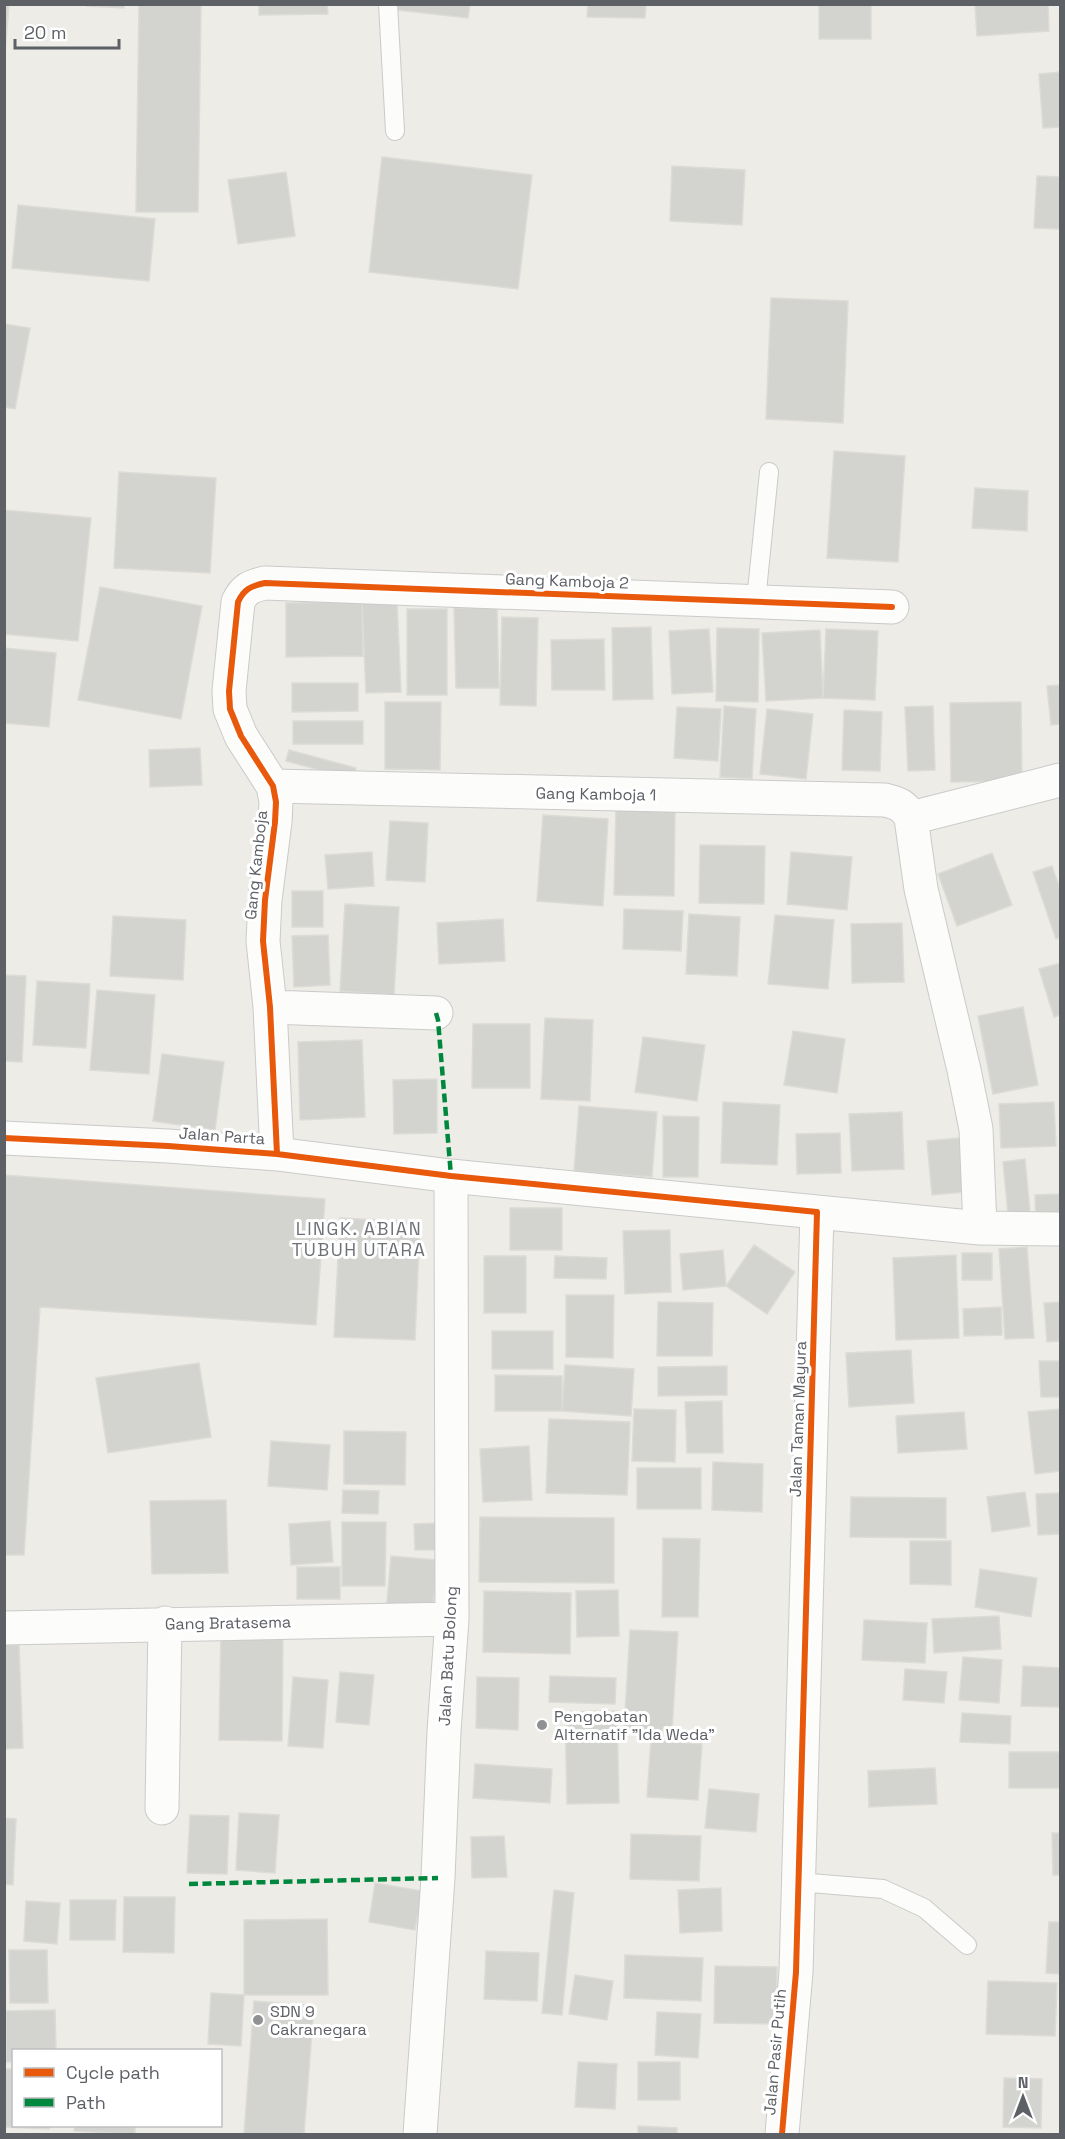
<svg xmlns="http://www.w3.org/2000/svg" width="1065" height="2139" viewBox="0 0 1065 2139" font-family="'Space Grotesk',sans-serif">
<style>
.building{fill:#d3d3d0;stroke:#dcdbd6;stroke-width:1.5}
.lines{fill:none;stroke-linecap:round;stroke-linejoin:round}
.service-casing{stroke:#cacaca;stroke-width:20}
.minor-casing{stroke:#cacaca;stroke-width:35}
.service{stroke:#fcfcfb;stroke-width:18}
.minor{stroke:#fcfcfb;stroke-width:33}
.quiet{stroke:#00873e;stroke-width:4.5;stroke-dasharray:9 4.5;stroke-linecap:butt}
.cycleway-casing{stroke:#fff;stroke-width:10}
.cycleway{stroke:#e8590c;stroke-width:6}
.poi-dot{fill:#8f9192;stroke:#fff;stroke-width:2}
.labels{text-anchor:middle;dominant-baseline:central;stroke-width:6;stroke-linejoin:round;paint-order:stroke}
.street-label{font-size:16px;fill:#5d6065;stroke:#fff}
.poi-label{font-size:16px;fill:#5d6065;stroke:#fff;text-anchor:start}
.neighbourhood-label{font-size:18px;letter-spacing:1.5px;fill:#6e7277;stroke:#fff}
</style>
<rect width="100%" height="100%" fill="#edece7"/>
<path class="building" d="M4,4H9L5,53L4,52Z
M88,4H124V8L87,6Z
M139,4H201L198,212H136Z
M259,4H327L328,14L259,15Z
M390,4H470L468,18L389,9Z
M588,4H646L645,18L587,17Z
M819,4H871V39H819Z
M975,4H1048L1049,31L977,36Z
M1060,72V127L1043,128L1039,74Z
M382,157L532,175L518,289L369,272Z
M672,166L745,170L742,225L670,221Z
M286,172L295,236L238,244L228,180Z
M1037,176L1060,177V229L1034,228Z
M18,205L155,219L149,281L12,268Z
M771,298L848,301L843,423L766,419Z
M4,324L30,328L15,409L4,407Z
M834,451L905,456L898,562L827,558Z
M119,472L216,478L210,573L114,568Z
M975,488L1028,491L1027,531L972,528Z
M4,510L91,518L78,641L4,634Z
M100,587L202,606L181,719L78,700Z
M397,601L401,692L366,693L362,602Z
M362,602L363,656L286,657V603Z
M497,607L499,688H456L454,608Z
M407,609H447V695H407Z
M502,617L538,618L536,706L500,705Z
M651,627L653,699L613,700L612,628Z
M717,628L759,629L758,702L716,701Z
M709,629L713,692L672,694L669,631Z
M826,629L878,631L875,700L823,698Z
M820,630L823,698L766,701L762,633Z
M604,639L605,690H552L551,640Z
M4,648L56,653L49,727L4,723Z
M292,683H358V711L292,712Z
M1060,685V724L1051,725L1047,686Z
M385,702H441L440,770L385,769Z
M1021,702L1022,781L951,782L950,703Z
M724,706L756,709L752,779L720,777Z
M933,706L935,770L908,771L905,707Z
M677,707L721,709L718,761L674,758Z
M767,709L813,714L806,779L760,774Z
M844,710L882,712L880,771L842,770Z
M293,721H363V744H293Z
M200,748L202,785L150,787L149,750Z
M289,750L356,768L353,779L286,761Z
M616,808L675,810L674,896L614,895Z
M543,815L608,819L603,906L537,901Z
M390,821L428,823L425,882L386,880Z
M700,845L765,846L764,904L699,903Z
M372,852L374,886L328,889L325,855Z
M791,852L852,857L847,910L787,904Z
M992,853L1012,905L957,926L938,874Z
M1052,866L1060,889V937L1056,939L1033,872Z
M292,891H323V927H292Z
M345,904L399,907L394,995L340,991Z
M624,909L683,911L681,951L623,949Z
M689,914L740,917L737,976L686,974Z
M775,915L834,920L828,989L768,984Z
M113,916L186,920L183,980L110,976Z
M503,919L505,961L439,964L437,923Z
M902,923L904,982L852,983L851,924Z
M328,935L330,985L294,987L292,936Z
M1060,963V1015L1054,1017L1039,969Z
M4,975L26,976L22,1062L4,1061Z
M37,981L90,984L86,1048L33,1045Z
M97,990L155,995L149,1074L90,1070Z
M1023,1007L1038,1085L993,1094L978,1016Z
M545,1018L593,1020L590,1101L541,1099Z
M473,1024H530V1088H472Z
M793,1031L845,1039L837,1093L784,1085Z
M643,1037L705,1045L697,1101L635,1092Z
M362,1040L365,1117L300,1120L298,1042Z
M162,1054L224,1062L215,1130L153,1121Z
M437,1079V1133L394,1134L393,1080Z
M723,1102L780,1105L777,1165L721,1163Z
M1054,1102L1056,1146L1001,1148L999,1104Z
M579,1106L657,1112L652,1177L574,1171Z
M902,1112L904,1169L852,1171L849,1114Z
M663,1116L699,1117L698,1177H663Z
M840,1133L841,1173L797,1174L796,1134Z
M970,1137L975,1191L932,1195L927,1141Z
M1025,1159L1031,1222L1009,1225L1003,1162Z
M4,1175L325,1199L316,1325L40,1307L24,1555H4Z
M1060,1194V1226L1036,1227L1035,1195Z
M510,1208H562V1250H510Z
M340,1218L420,1222L415,1340L334,1337Z
M670,1230L671,1292L625,1294L623,1231Z
M754,1245L795,1272L767,1314L726,1286Z
M1027,1247L1034,1338L1005,1339L999,1249Z
M723,1250L726,1286L683,1290L680,1254Z
M962,1253H992V1280H962Z
M956,1255L959,1338L896,1340L893,1258Z
M484,1256H526V1313H484Z
M555,1256L607,1258L606,1279L554,1278Z
M566,1295H614L613,1358L566,1357Z
M658,1302L713,1303L712,1356H657Z
M1060,1302V1341L1047,1342L1044,1303Z
M1001,1307L1002,1335L964,1336L963,1309Z
M492,1331H553V1369H492Z
M911,1350L914,1403L849,1407L846,1353Z
M1039,1361H1060V1397H1041Z
M199,1363L211,1437L108,1453L96,1378Z
M565,1365L634,1369L631,1416L562,1411Z
M727,1366V1395L658,1396V1367Z
M495,1375L562,1376V1411H495Z
M722,1401L723,1453H687L685,1402Z
M634,1409L676,1410L675,1462L632,1461Z
M1060,1409V1471L1035,1474L1028,1412Z
M964,1412L967,1449L898,1453L896,1416Z
M549,1419L630,1422L627,1495L546,1493Z
M344,1431L406,1432L405,1485L344,1484Z
M271,1441L330,1445L327,1490L268,1486Z
M529,1446L532,1500L483,1502L480,1449Z
M713,1462L763,1464L762,1512L712,1510Z
M637,1468H701V1509H637Z
M343,1490L379,1491L378,1514L342,1513Z
M1025,1492L1030,1526L992,1532L987,1497Z
M1060,1493V1534L1038,1535L1036,1494Z
M851,1497L946,1498V1538L850,1537Z
M226,1500L228,1573L152,1574L150,1501Z
M480,1517L614,1518V1583L479,1582Z
M330,1521L333,1562L291,1565L289,1524Z
M342,1522H386L385,1586H342Z
M441,1523L442,1550H415L414,1524Z
M663,1538L700,1539L698,1617H662Z
M910,1541H951V1585L910,1584Z
M391,1556L437,1560L432,1617L386,1613Z
M297,1567H340V1599H297Z
M980,1569L1037,1578L1031,1617L975,1607Z
M618,1590L619,1636L577,1637L576,1591Z
M484,1591L571,1593L570,1654L483,1652Z
M999,1616L1001,1649L934,1653L932,1619Z
M864,1620L927,1623L925,1663L862,1660Z
M221,1629H283L282,1741L219,1740Z
M630,1630L678,1632L672,1731L624,1728Z
M4,1645H19L23,1748L4,1749Z
M963,1657L1002,1660L999,1703L959,1700Z
M1023,1666L1060,1668V1707L1021,1706Z
M905,1669L947,1672L944,1703L903,1700Z
M340,1672L374,1675L369,1725L336,1722Z
M550,1676L616,1678L615,1704L549,1702Z
M293,1677L328,1680L323,1748L288,1746Z
M477,1677L519,1678L518,1730L476,1728Z
M617,1711L619,1803L567,1804L565,1712Z
M962,1713L1011,1716L1010,1744L960,1742Z
M651,1740L702,1744L698,1800L647,1797Z
M1009,1752H1060V1788H1009Z
M475,1764L552,1769L550,1803L473,1798Z
M935,1768L937,1804L869,1807L868,1771Z
M709,1789L759,1794L756,1832L705,1828Z
M239,1813L279,1815L275,1873L236,1870Z
M190,1815L229,1816L227,1874L187,1873Z
M4,1818L16,1819L13,1885L4,1884Z
M1052,1833H1060V1875H1053Z
M631,1834L701,1836L699,1881L630,1879Z
M504,1836L507,1877L472,1878L471,1837Z
M375,1883L422,1891L415,1930L369,1922Z
M721,1888L722,1931L680,1933L678,1890Z
M554,1890L574,1893L562,2015L542,2013Z
M124,1897H175L174,1953L123,1952Z
M70,1900H116L115,1940H70Z
M26,1901L60,1903L57,1944L24,1941Z
M327,1919L328,1995H244V1920Z
M1049,1922H1060V1974L1046,1973Z
M9,1950H47L48,2003H10Z
M486,1951L539,1953L537,2001L484,1999Z
M625,1955L703,1958L701,2001L624,1998Z
M715,1966L777,1967L776,2024L714,2023Z
M575,1975L613,1981L607,2020L569,2014Z
M988,1981L1057,1983L1055,2036L986,2034Z
M211,1993L244,1995L241,2046L208,2044Z
M254,2001L314,2006L304,2134H244Z
M55,2010L56,2050H14V2062H6V2011Z
M657,2012L701,2014L698,2058L655,2055Z
M578,2062L617,2064L615,2109L575,2107Z
M638,2062H680V2100H638Z
M4,2069H14V2126H50L49,2129L4,2127Z
M1004,2078L1042,2079L1041,2128L1003,2127Z
M75,2126H135V2134L74,2131Z
M638,2126L677,2128V2134H638Z"/>
<g class="lines">
<defs>
<path id="service" d="M388,4L395,131
M756,601L769,472
M798,1882L883,1889L924,1908L967,1945"/>
<path id="minor" d="M273,786L885,800C898,803 905,806 911,818L921,889L964,1070L976,1129L980,1228
M911,818L1060,780
M270,1007L436,1013
M4,1138L168,1146L277,1154L451,1176L817,1212L796,1972L782,2134
M277,1154L270,1007L263,941L265,900L275,822L276,802L273,786L241,736L230,709L229,691L238,602C244,589 251,586 265,583L892,607
M817,1212L980,1228L1060,1229
M4,1628L452,1619
M162,1808L165,1623
M420,2134L438,1878L444,1731L452,1619L451,1176"/>
</defs>
<use href="#service" class="service-casing"/>
<use href="#minor" class="minor-casing"/>
<use href="#service" class="service"/>
<use href="#minor" class="minor"/>
<path class="quiet" d="M436,1013L438,1020L451,1176
M189,1884L438,1878"/>
<defs>
<path id="cycleway" d="M4,1138L168,1146L277,1154L451,1176L817,1212L796,1972L782,2134
M277,1154L270,1007L263,941L265,900L275,822L276,802L273,786L241,736L230,709L229,691L238,602C244,589 251,586 265,583L892,607"/>
</defs>
<use href="#cycleway" class="cycleway-casing"/>
<use href="#cycleway" class="cycleway"/>
</g>
<g class="poi-dot">
<circle cx="542" cy="1725" r="6"/>
<circle cx="258" cy="2020" r="6"/>
</g>
<g class="labels">
<g class="street-label">
<text transform="translate(567 581) rotate(2)">Gang Kamboja 2</text>
<text transform="translate(596 794) rotate(1)">Gang Kamboja 1</text>
<text transform="translate(256 865) rotate(-84)">Gang Kamboja</text>
<text transform="translate(222 1136) rotate(4)">Jalan Parta</text>
<text transform="translate(798 1419) rotate(-88)">Jalan Taman Mayura</text>
<text transform="translate(228 1623) rotate(-1)">Gang Bratasema</text>
<text transform="translate(448 1656) rotate(-87)">Jalan Batu Bolong</text>
<text transform="translate(775 2052) rotate(-85)">Jalan Pasir Putih</text>
</g>
<g class="poi-label">
<text x="554" y="1716">Pengobatan<tspan x="554" dy="18">Alternatif "Ida Weda"</tspan></text>
<text x="270" y="2011">SDN 9<tspan x="270" dy="18">Cakranegara</tspan></text>
</g>
<g class="neighbourhood-label">
<text x="359" y="1228">LINGK. ABIAN<tspan x="359" dy="21">TUBUH UTARA</tspan></text>
</g>
</g>
<rect width="1065" height="2139" fill="none" stroke="#5d6065" stroke-width="12"/>
<rect x="12" y="2049" width="210" height="78" fill="#ffffff" stroke="#bebfc1" stroke-width="1.5"/>
<rect x="24" y="2068" width="30" height="9" fill="#e8590c" stroke="#bebfc1" stroke-width="1.5"/>
<text x="66" y="2079" font-size="18" fill="#5d6065">Cycle path</text>
<rect x="24" y="2098" width="30" height="9" fill="#00873e" stroke="#bebfc1" stroke-width="1.5"/>
<text x="66" y="2109" font-size="18" fill="#5d6065">Path</text>
<g transform="translate(1023 2097)" stroke="#ffffff" stroke-width="4.5" paint-order="stroke">
<path d="M0-4.5L10 22L0 15L-10 22Z" fill="#5d6065"/>
<text y="-9" font-size="16" font-weight="bold" text-anchor="middle" fill="#5d6065">N</text>
</g>
<path d="M15 39v9h104v-9" fill="none" stroke="#5d6065" stroke-width="3"/>
<text x="24" y="39" font-size="18" fill="#5d6065" stroke="#ffffff" stroke-width="4.5" paint-order="stroke">20 m</text>
</svg>
